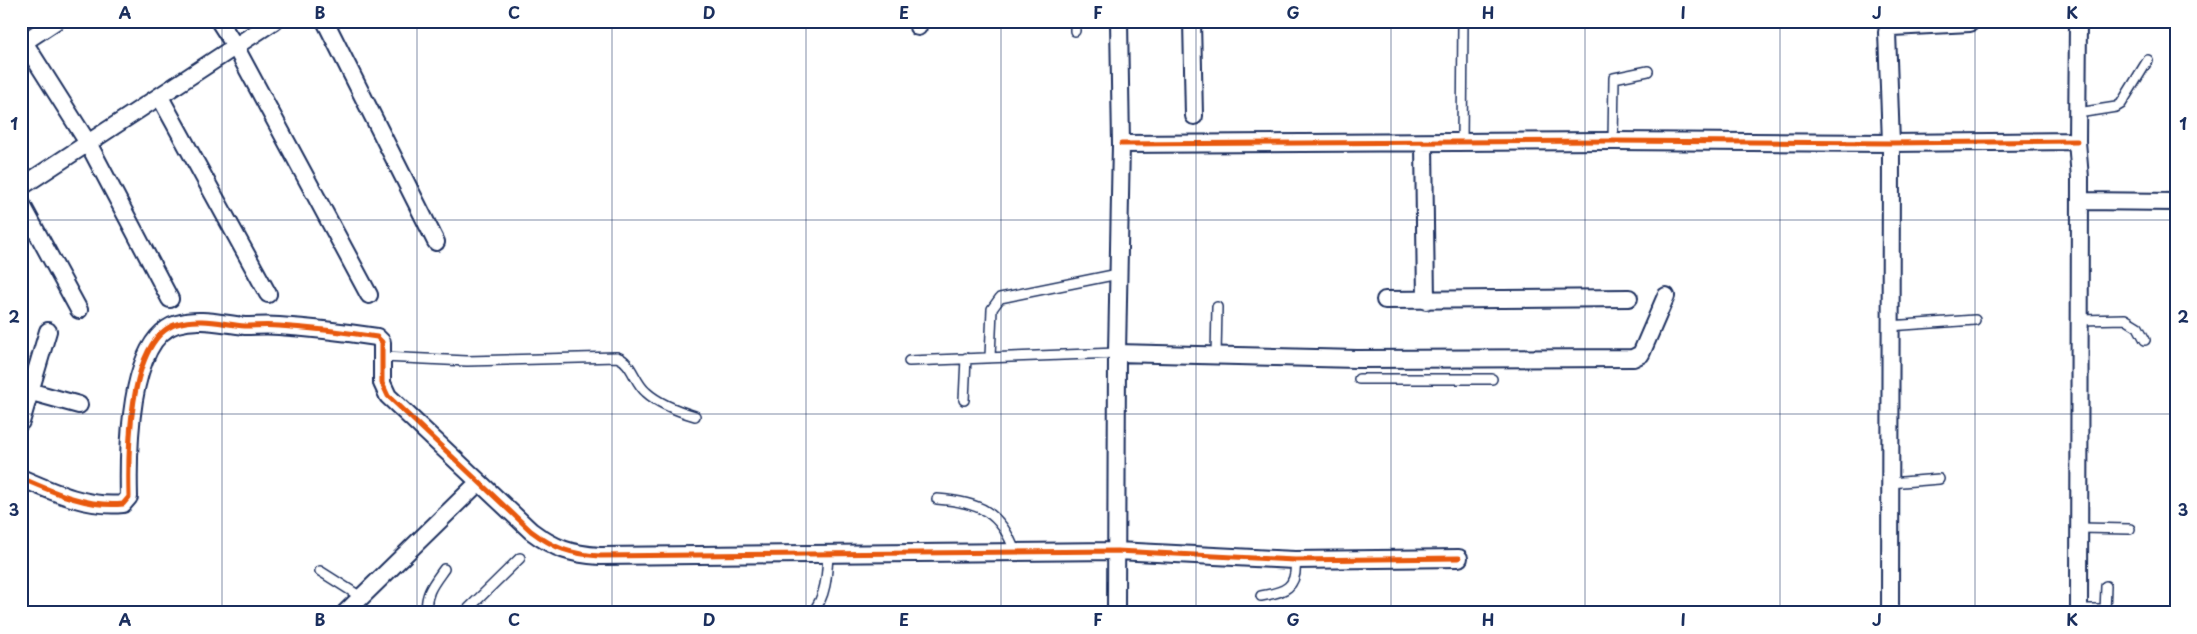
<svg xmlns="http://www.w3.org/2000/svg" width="2197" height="634" viewBox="0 0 2197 634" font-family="'Playpen Sans',sans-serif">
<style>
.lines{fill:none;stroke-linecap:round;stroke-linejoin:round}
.lane-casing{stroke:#1b2f5e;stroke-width:12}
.street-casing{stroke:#1b2f5e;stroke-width:20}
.lane{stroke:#fff;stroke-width:9}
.street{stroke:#fff;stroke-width:16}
.cycleway-casing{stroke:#fff;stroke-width:8}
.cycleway{stroke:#e8590c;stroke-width:5}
.grid{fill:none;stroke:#1b2f5e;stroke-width:1;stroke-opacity:0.55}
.neatline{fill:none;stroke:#1b2f5e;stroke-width:2}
.grid-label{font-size:16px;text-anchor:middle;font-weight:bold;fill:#1b2f5e}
</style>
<rect width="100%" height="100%" fill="#fff"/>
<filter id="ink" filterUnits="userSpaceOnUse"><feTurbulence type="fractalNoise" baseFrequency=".02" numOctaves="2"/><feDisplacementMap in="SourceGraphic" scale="10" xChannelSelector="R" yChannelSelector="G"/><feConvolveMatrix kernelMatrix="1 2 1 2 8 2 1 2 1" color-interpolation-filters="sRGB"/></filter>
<g filter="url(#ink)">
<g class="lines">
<defs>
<path id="lane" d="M1075,31V21
M2078,113L2116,107L2121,104L2148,60
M1613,141L1614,78L1648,71
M1462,143L1463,21
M2080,320L2125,319L2138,327L2145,340
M1889,326L1975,320
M1216,356L1217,307
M383,357L467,361L617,357C632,362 634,382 646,392C659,404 678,411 695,416
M990,357L992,309L1000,298L1118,274
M909,361L1117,353
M1359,379H1492
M964,400L966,358
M1890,483L1939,479
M937,499C978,502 1001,511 1015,552
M2080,528L2130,529
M320,571L361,597
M1261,596C1285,592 1298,588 1295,560
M2079,609H2104
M427,613C424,594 434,583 444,569
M464,613L520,558
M812,613C826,597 827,575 828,554
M2105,613L2106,586"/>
<path id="street" d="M219,21L235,46L369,295
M325,21L436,242
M1192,21L1194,116
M2078,21L2077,141L2080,178L2079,613
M918,27V21
M24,42L88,143L170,299
M21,44L56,21
M160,97L268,294
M1424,143L1426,301
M1121,144L1613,141L1891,143L2077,141
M21,187L274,21
M2080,201L2176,202
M21,203L79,310
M1385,300L1629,298
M1117,353L1357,359L1633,358L1641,354L1666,296
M21,389L79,405
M21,422L48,331
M21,478C53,492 88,508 123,504L129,497C128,456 127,339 177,324C200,317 222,324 245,326C256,326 267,325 279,326C311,328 344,332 377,337L382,342V383L388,396L531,531C555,549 571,554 600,556L1117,551L1295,560L1459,558
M345,613L479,482
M1116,613L1117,353L1121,144L1119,21
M1890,613L1891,143L1887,32L1892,27L1970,23"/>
</defs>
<use href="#lane" class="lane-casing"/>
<use href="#street" class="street-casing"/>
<use href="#lane" class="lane"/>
<use href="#street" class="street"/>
<defs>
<path id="cycleway" d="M1121,144L1613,141L1891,143L2077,141
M21,478C53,492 88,508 123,504L129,497C128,456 127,339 177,324C200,317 222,324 245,326C256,326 267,325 279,326C311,328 344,332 377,337L382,342V383L388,396L531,531C555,549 571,554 600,556L1117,551L1295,560L1459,558"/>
</defs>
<use href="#cycleway" class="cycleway-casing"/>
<use href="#cycleway" class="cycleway"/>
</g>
</g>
<path class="grid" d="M222,21V613M417,21V613M612,21V613M806,21V613M1001,21V613M1196,21V613M1391,21V613M1585,21V613M1780,21V613M1975,21V613M21,220H2176M21,414H2176"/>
<rect width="2197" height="634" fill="none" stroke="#fff" stroke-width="55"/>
<rect x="28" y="28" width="2142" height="578" class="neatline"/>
<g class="grid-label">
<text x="125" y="19">A</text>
<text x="320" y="19">B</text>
<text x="514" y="19">C</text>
<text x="709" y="19">D</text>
<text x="904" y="19">E</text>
<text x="1098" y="19">F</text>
<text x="1293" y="19">G</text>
<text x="1488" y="19">H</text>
<text x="1683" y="19">I</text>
<text x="1877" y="19">J</text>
<text x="2072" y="19">K</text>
<text x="14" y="130">1</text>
<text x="2183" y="130">1</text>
<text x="14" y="323">2</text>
<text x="2183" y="323">2</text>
<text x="14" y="516">3</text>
<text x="2183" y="516">3</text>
<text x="125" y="626">A</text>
<text x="320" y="626">B</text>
<text x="514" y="626">C</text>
<text x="709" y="626">D</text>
<text x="904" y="626">E</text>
<text x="1098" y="626">F</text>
<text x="1293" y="626">G</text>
<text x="1488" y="626">H</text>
<text x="1683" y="626">I</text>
<text x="1877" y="626">J</text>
<text x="2072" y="626">K</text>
</g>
</svg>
